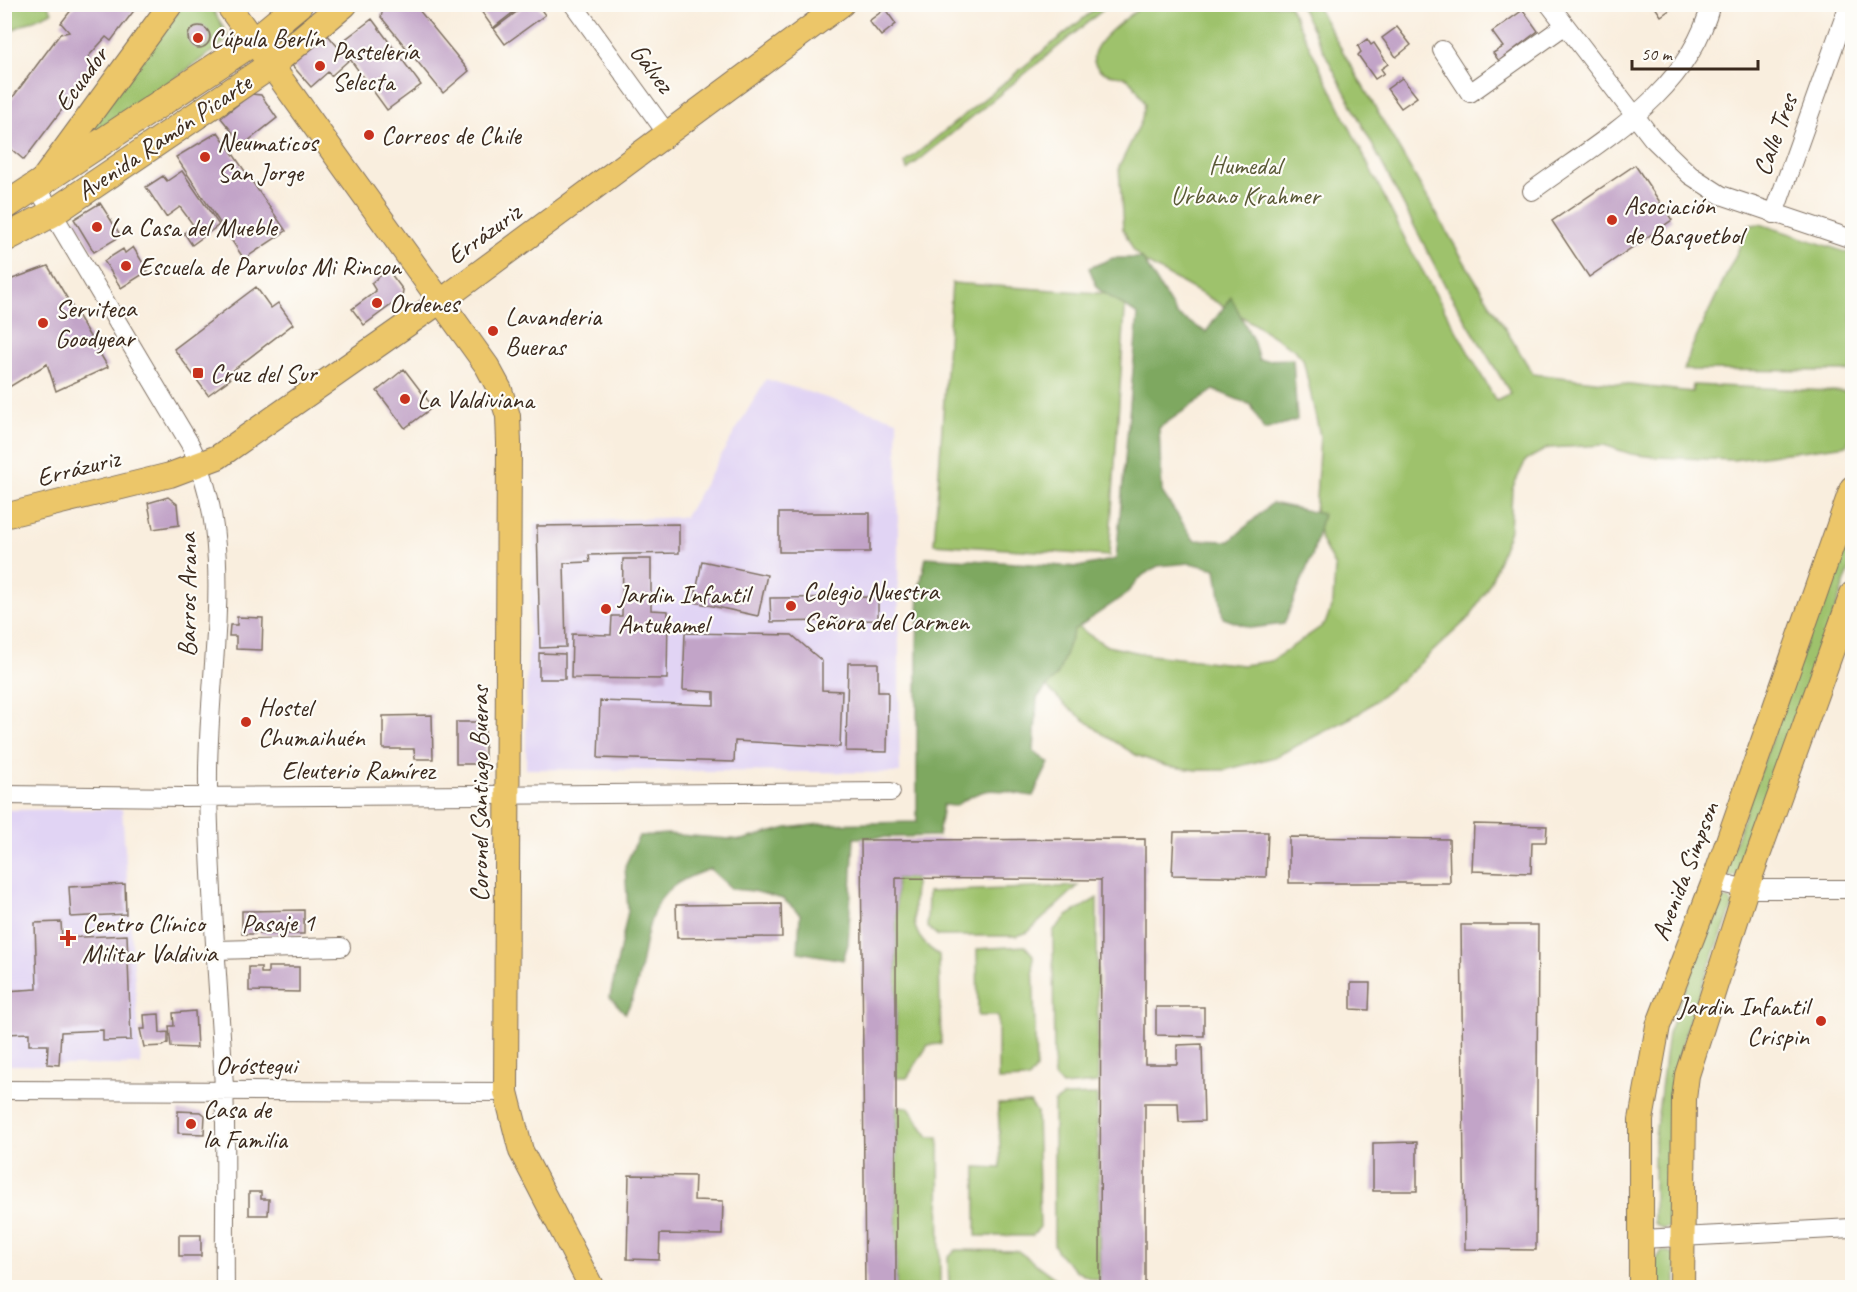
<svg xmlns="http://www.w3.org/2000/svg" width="1857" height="1292" viewBox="0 0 1857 1292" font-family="Caveat,sans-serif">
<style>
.built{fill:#e1d4f4}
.green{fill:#9ec26c;stroke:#6c7645;stroke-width:1.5}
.forest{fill:#7ea860;stroke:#5c693f;stroke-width:1.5}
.building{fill:#c2a4c8}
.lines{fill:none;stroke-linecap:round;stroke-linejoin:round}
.minor-casing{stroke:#7e6f61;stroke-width:20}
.major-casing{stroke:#7e6f61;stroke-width:26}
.highway-casing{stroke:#7e6f61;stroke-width:29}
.minor{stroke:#fff;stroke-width:18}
.major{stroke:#ecc669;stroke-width:24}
.highway{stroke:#ecc669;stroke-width:27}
.poi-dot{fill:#c8321e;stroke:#fdfcf7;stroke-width:2}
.labels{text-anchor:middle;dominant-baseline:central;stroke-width:4.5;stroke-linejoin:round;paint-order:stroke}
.poi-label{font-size:26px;fill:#3b2a1e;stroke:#fdfcf7;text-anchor:start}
.street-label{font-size:26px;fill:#3b2a1e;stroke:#fdfcf7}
.park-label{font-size:26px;fill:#595835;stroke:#fdfcf7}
</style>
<rect width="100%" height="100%" fill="#fdfcf7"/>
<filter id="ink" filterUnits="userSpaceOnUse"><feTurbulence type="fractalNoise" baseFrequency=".0167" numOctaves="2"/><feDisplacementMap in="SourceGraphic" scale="12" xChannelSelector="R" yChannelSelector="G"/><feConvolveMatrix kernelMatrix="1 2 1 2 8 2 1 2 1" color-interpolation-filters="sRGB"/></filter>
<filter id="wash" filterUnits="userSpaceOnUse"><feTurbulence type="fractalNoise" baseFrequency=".008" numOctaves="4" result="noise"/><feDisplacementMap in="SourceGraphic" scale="24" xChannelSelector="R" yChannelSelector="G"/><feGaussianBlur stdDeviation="1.35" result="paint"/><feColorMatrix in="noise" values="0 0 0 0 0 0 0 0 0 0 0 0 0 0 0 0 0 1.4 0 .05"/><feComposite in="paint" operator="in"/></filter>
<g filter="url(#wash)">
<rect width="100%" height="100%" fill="#f9eede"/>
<path class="built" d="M766,379L897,420L900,773L526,769V695L534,523L685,517Z
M122,809L141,1065H5L4,810Z"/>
<path class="green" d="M5,4L48,5L52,12L5,33Z
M183,5H210L228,35L226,41L150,97L73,149Z
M1100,5H1109L907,170L905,163Z
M1144,5H1289L1408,245L1496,401L1511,394L1449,293L1300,5H1316L1465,263L1533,374L1692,392L1693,385L1852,392V431L1847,445L1733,460L1655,457L1631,454L1604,445L1548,448L1526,460L1512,489L1510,530L1491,581L1471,616L1405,677L1358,714L1275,757L1225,770H1196L1166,766L1136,755L1104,735L1064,704L1022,663L1052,605L1089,635L1107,646L1150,655L1243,665L1271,661L1325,624L1333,602L1335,567L1321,540L1315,514L1320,436L1303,359L1295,350L1238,314L1146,263L1134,251L1123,229L1119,167L1141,122L1145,104C1139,93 1134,80 1121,76C1115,75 1109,75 1103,72C1071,53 1129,17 1144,5Z
M1760,224L1852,254V371L1684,370L1691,349L1750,225Z
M952,283L1126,295L1109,556L934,544Z
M1845,534L1852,537V562L1742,875L1730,877L1724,872Z
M896,878H915C915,913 905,934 939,955L941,1044L928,1045L907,1078H896Z
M1078,886L1028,932L1017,936H938L927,927L928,892Z
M1097,898L1098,1083L1062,1086L1054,1077L1053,931L1067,916Z
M1720,898L1730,900L1733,905C1712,963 1683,1022 1674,1083C1667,1129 1672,1176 1675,1221L1671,1227L1662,1229L1654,1223V1145L1668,1033Z
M1025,946L1033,955L1036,1069L1029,1079L998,1080V1016H978L977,949Z
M1097,1095L1100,1280C1082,1279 1062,1261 1054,1245V1103L1064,1096Z
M1030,1103L1037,1112L1040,1227L1032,1236H976V1167L1001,1168L998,1104Z
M896,1106L908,1107L929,1137H939L940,1287H896Z
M956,1250L1018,1251L1067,1287H949L948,1258Z
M1662,1251L1670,1252L1676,1256V1287L1655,1288L1656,1258Z"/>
<path class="forest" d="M1113,258H1142L1177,315L1206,332L1231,297L1253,340L1259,360L1293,359L1297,420L1264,430L1251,405L1214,390L1159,428L1162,492L1194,540L1230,541L1272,503L1323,514L1313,553L1284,624L1251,628L1223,618L1216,569L1190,563L1158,566L1143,575L1125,595L1074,630L1058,674L1037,698L1034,752L1049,763L1033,796C995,791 990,782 955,806L943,805L938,836L854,838L848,944L843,960L798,952L800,914L783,899L753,891L732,889L710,869C694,875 676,881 665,894C639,921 647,981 625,1013L610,997L628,911L625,866L639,836L667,834L742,840L787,828L821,824L917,822V644L919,590L926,557L1078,567L1116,559L1138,315L1098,289L1089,268Z"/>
<g id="blocks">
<path class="building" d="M76,4H139L111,41L106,37L88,57L92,70L24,160L4,143V103L7,105L60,34L69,32L61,23Z
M384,4H414L469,71L443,93L381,17Z
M476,4H524L493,28Z
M527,4H537L545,15L505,44L494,29Z
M1653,4H1678L1661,16Z
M885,9L896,24L881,36L869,21Z
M1523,10L1538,31L1499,61L1493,53L1503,47L1492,32Z
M372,19L421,85L387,110L339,44Z
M188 37a11 11 0 1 1 22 0a11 11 0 1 1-22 0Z
M1397,27L1411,45L1396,57L1382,38Z
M326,33L349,60L331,76L328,72L311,87L291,64Z
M1367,39L1371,45L1374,43L1388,64L1381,69L1384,73L1375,79L1358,55L1361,52L1358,46Z
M1402,78L1417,97L1401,108L1387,89Z
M251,94L261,95L277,118L243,145L221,118Z
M218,132L286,231L244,259L176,157Z
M1635,165L1672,220L1589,277L1552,221Z
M182,171L219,225L192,245L184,233L194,226L180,207L166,217L146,187L163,176L167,181Z
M100,203L121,236L94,252L74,219Z
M133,247L148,271L121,288L104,261L123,249L125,253Z
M48,266L108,367L56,391L47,364L6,389L4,282Z
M388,270L403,290L402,297L364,325L352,309L376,291L371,283Z
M256,287L271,308L278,303L293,324L227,375L230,379L208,395L174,349Z
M404,369L433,407L405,428L377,391Z
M168,497L177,504L179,525L153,529L148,503Z
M779,513H870V552H779Z
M679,524V553L589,555L590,562L564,563L566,647L540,648L537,526Z
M623,559H651V610L668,611L667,679L571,678L572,634L611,635L612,616H622Z
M702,561L767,575L758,616L694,602Z
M878,597V620L771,622L770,598Z
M237,617L263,618L262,650L236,649V636H229L230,625H237Z
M685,633L792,635L822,661V690L842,691L840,747L735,741L734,762L598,758L600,701L714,705V692L683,690Z
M539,653L565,654V679H539Z
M848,663H878V692H888L887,752L846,751Z
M432,715L433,759H415L414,749H383V716Z
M456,722H485V764H456Z
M1474,824L1547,826L1546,842H1532L1531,873L1472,871Z
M1174,832H1268L1266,877L1172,875Z
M1289,837L1449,839L1450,883H1289Z
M1145,839V1064H1177V1045L1202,1044L1204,1121L1179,1122L1178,1103H1145V1288H1100L1101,880L896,878V1288H865L861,840Z
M125,884L126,914L71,917L69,887Z
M781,904L782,937L677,938L676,905Z
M304,910V934H260V926H255V934H242V911Z
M61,922L62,938L127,935L131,1040L103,1041V1030L61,1032L59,1065L47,1064L48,1045H29V1033L5,1034V991L37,989L35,923Z
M1461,925H1538L1536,1250L1465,1249Z
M249,967H261V973H268V967H299V992L249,991Z
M1351,983H1370L1369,1010L1351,1009Z
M1156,1007H1204V1036L1156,1035Z
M195,1011L197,1048L171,1047L169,1026H174L173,1013Z
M159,1014L160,1033L168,1032V1043L163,1046L144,1047L140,1029H145L144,1015Z
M178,1111L201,1112L205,1115L204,1134L178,1133Z
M1417,1142V1191H1373V1143Z
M629,1175L695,1176L694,1200L723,1201L722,1235L660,1234L659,1260L627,1259Z
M249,1192H261V1199H269L268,1215H249Z
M179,1235H201V1256H179Z"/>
</g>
</g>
<g filter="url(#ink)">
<use href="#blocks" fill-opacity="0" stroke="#7e6f61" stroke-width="1.5"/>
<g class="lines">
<defs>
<path id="minor" d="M573,4L668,135
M1549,4L1652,138L1690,175L1721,195L1852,239
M1442,50L1470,93L1564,26
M37,187L190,444C240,544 206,676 208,784C209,886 219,987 224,1088C227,1154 224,1221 225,1288
M1532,191C1601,140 1688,94 1711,4
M1774,214L1849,4
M4,795L184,797L891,792
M1714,881L1746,889H1852
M215,950L341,947
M4,1090L506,1092
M1642,1239L1852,1228"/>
<path id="major" d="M227,4L487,366L500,390L508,416L509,443L506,1092L521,1151L592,1288
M43,179L171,4
M4,516L170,475L218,457L452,293L842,4
M1641,1288V1120L1658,1026L1714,881L1852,488
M1682,1288L1684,1099L1687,1075L1746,889L1852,594"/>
<path id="highway" d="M4,207L253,42L299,4
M4,239L51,214L271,65L344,4"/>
</defs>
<use href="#minor" class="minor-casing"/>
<use href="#major" class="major-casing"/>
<use href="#highway" class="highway-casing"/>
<use href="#minor" class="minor"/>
<use href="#major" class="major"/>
<use href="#highway" class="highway"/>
</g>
</g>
<g class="poi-dot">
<circle cx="198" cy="38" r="6"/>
<circle cx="320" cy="66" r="6"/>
<circle cx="369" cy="135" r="6"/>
<circle cx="205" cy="157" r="6"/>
<circle cx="1612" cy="220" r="6"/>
<circle cx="97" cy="227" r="6"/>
<circle cx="126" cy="266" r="6"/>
<circle cx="377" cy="303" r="6"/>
<circle cx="43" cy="323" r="6"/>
<circle cx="493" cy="331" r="6"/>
<rect x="192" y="367" width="12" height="12" rx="3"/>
<circle cx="405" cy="399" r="6"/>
<circle cx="791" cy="606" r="6"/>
<circle cx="606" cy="609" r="6"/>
<circle cx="246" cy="722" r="6"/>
<path d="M65 929h6v6h6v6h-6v6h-6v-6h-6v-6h6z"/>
<circle cx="1821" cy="1021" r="6"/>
<circle cx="191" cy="1124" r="6"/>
</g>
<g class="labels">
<g class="poi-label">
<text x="210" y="38">Cúpula Berlín</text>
<text x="332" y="51">Pastelería<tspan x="332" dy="30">Selecta</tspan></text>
<text x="381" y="135">Correos de Chile</text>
<text x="217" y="142">Neumaticos<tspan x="217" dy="30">San Jorge</tspan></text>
<text x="1624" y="205">Asociación<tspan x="1624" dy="30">de Basquetbol</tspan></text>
<text x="109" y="227">La Casa del Mueble</text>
<text x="138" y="266">Escuela de Parvulos Mi Rincon</text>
<text x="389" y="303">Ordenes</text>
<text x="55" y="308">Serviteca<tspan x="55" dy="30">Goodyear</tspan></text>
<text x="505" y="316">Lavanderia<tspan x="505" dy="30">Bueras</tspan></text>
<text x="210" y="373">Cruz del Sur</text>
<text x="417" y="399">La Valdiviana</text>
<text x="803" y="591">Colegio Nuestra<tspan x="803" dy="30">Señora del Carmen</tspan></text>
<text x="618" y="594">Jardin Infantil<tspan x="618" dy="30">Antukamel</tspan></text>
<text x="258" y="707">Hostel<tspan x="258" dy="30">Chumaihuén</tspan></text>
<text x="82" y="923">Centro Clínico<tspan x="82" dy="30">Militar Valdivia</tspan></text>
<text x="1809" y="1006" text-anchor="end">Jardin Infantil<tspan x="1809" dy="30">Crispin</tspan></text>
<text x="203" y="1109">Casa de<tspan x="203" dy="30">la Familia</tspan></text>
</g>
<g class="street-label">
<text transform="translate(652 68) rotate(53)">Gálvez</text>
<text transform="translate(81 79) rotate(-54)">Ecuador</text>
<text transform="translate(1775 135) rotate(-70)">Calle Tres</text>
<text transform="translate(164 137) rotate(-34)">Avenida Ramón Picarte</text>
<text transform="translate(484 234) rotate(-36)">Errázuriz</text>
<text transform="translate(78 468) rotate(-14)">Errázuriz</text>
<text transform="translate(187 595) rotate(-90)">Barros Arana</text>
<text x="358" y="770">Eleuterio Ramírez</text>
<text transform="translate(479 794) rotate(-90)">Coronel Santiago Bueras</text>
<text transform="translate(1685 871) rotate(-69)">Avenida Simpson</text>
<text transform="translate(278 923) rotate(-1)">Pasaje 1</text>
<text x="256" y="1065">Oróstegui</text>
</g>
<g class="park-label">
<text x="1245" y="165">Humedal<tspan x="1245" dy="30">Urbano Krahmer</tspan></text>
</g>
</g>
<rect width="1857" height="1292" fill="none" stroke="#fdfcf7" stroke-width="24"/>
<path d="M1632 60v9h126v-9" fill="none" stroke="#3b2a1e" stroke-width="3"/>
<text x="1641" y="60" font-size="18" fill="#3b2a1e" stroke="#fdfcf7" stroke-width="4.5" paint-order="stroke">50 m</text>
</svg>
